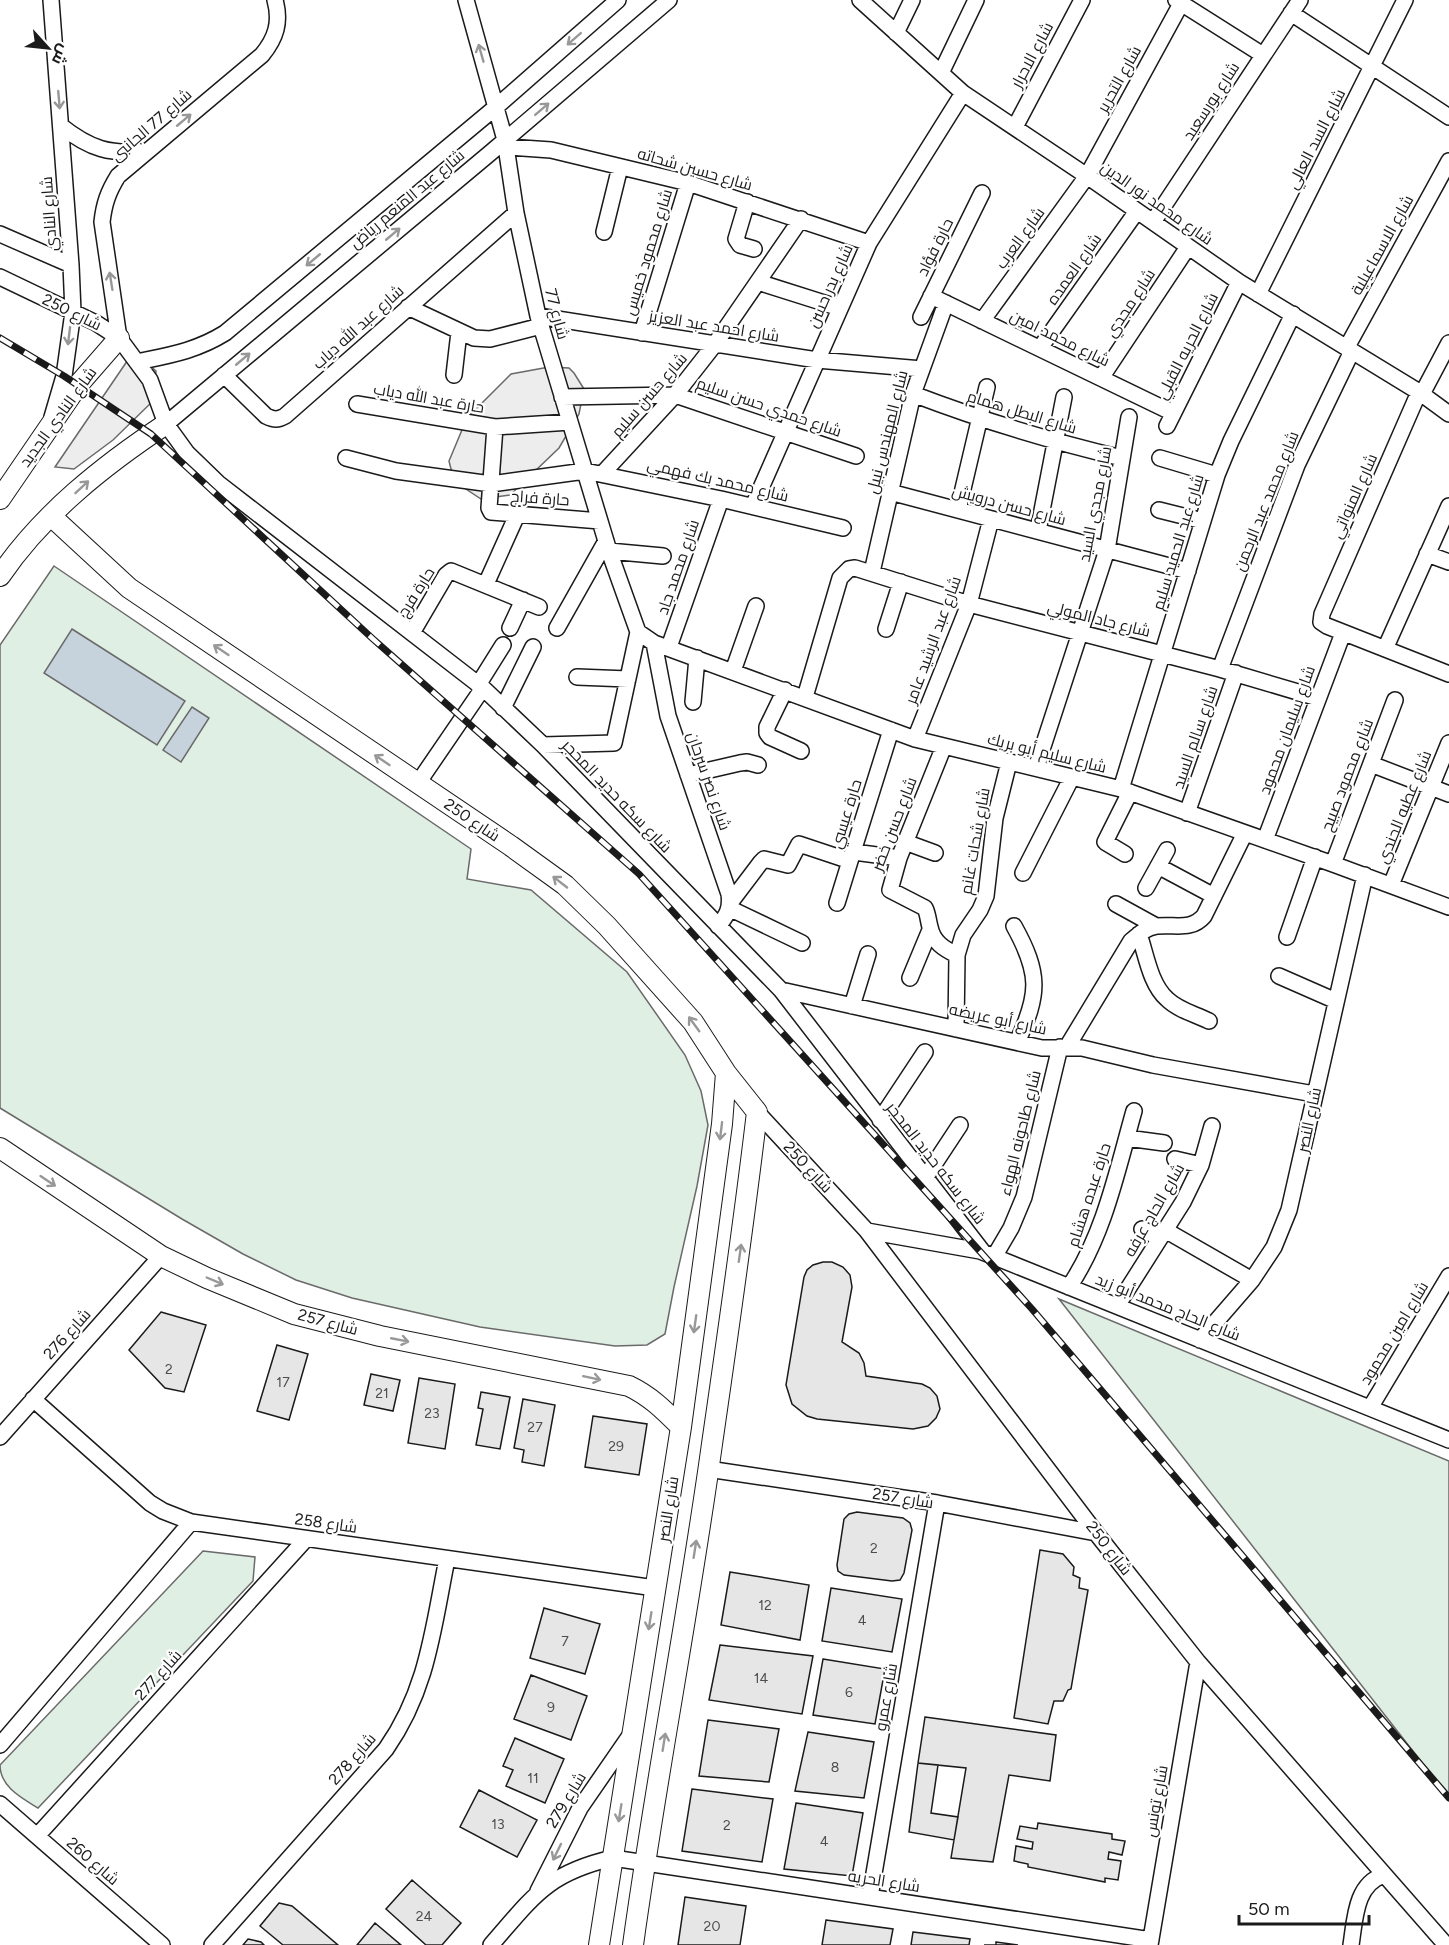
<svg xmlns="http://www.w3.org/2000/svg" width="1449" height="1945" viewBox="0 0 1449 1945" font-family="Figtree,Cairo,sans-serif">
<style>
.green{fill:#e0efe3;stroke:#6a6a6a;stroke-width:1.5}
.parking{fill:#ededed;stroke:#6a6a6a;stroke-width:1.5}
.water{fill:#c6d2dc;stroke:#6a6a6a;stroke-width:1.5}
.building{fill:#e6e6e6;stroke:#1a1a1a;stroke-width:1.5}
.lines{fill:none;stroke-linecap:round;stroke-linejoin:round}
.minor-casing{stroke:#1a1a1a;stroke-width:18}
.tertiary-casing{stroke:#1a1a1a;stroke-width:22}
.minor{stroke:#fff;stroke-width:15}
.tertiary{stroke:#fff;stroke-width:20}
.rail-casing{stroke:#1a1a1a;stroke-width:7}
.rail{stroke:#fff;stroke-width:4.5;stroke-dasharray:14;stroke-linecap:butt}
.oneway{stroke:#989898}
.labels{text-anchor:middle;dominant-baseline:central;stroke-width:4.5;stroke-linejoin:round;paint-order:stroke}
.number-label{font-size:14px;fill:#4d4d4d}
.street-label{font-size:16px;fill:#1a1a1a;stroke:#fff}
</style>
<rect width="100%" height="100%" fill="#fff"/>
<path class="green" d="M54,566L471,849L467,879L531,890L627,972L685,1055L701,1091L708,1125L697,1186L674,1287L665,1334L647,1345L615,1346L480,1327L352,1298L296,1280L243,1254L182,1219L0,1108V645Z
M1059,1299L1449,1461V1797Z
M203,1551L255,1557L253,1581L38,1808C22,1798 0,1787 0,1765Z"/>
<path class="parking" d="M134,351L156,371L153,401L113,440L74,469L55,467Z
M549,367L569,368L574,373L584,389L579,414L559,448L510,495L481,499L454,481L449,461L467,418L511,374Z"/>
<path class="water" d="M72,629L185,701L157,745L44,673Z
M192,707L209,718L181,762L163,750Z"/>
<path class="building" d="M823,1262H832L843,1267L850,1275L852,1287L842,1342L859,1353L864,1363L866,1376L922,1384L930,1388L937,1396L940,1409L936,1418L928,1426L913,1429L817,1419L807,1416L792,1404L786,1385L804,1277L807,1270L813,1265Z
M161,1312L206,1325L184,1392L165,1388L129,1350Z
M277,1345L308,1354L289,1420L257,1411Z
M371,1374L400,1380L393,1411L364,1405Z
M419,1378L455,1384L445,1449L408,1443Z
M481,1392L510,1397L500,1449L476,1445L483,1409L478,1408Z
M523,1399L555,1405L544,1466L522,1462L524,1450L514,1448Z
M593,1416L647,1424L639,1475L585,1467Z
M857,1512L903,1518L910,1523L912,1530L904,1573L900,1580L892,1581L844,1575L838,1571L837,1565L844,1519L849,1514Z
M1040,1550L1063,1554L1074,1567L1073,1575L1080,1578L1079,1588L1088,1590L1071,1689L1068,1690L1063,1701H1054L1048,1724L1014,1718Z
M730,1572L809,1585L800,1640L721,1625Z
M831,1588L902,1599L892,1652L822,1641Z
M544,1608L600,1624L585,1674L530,1658Z
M720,1645L813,1656L802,1714L709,1700Z
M823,1659L885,1669L875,1724L813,1715Z
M531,1675L587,1696L571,1740L514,1719Z
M925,1717L1056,1735L1050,1781L1009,1775L993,1862L951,1858L966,1768L918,1763Z
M708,1720L779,1729L769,1782L699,1776Z
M808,1732L874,1742L864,1798L795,1791Z
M515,1738L564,1759L545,1803L506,1786L513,1770L503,1766Z
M918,1763L938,1765L931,1813L958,1817L954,1840L909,1832Z
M692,1789L773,1799L762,1862L682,1851Z
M479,1790L537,1820L517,1857L460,1827Z
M796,1803L863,1813L852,1876L784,1869Z
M1038,1823L1112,1834V1839L1125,1841L1122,1855L1109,1852L1108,1859L1121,1861L1118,1880L1105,1878V1882L1028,1867V1864L1014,1861L1016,1846L1032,1849L1033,1842L1017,1839L1020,1826L1037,1829Z
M412,1880L461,1923L442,1945H426L386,1909Z
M685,1897L746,1906L740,1945H678Z
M279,1903L292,1906L338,1945H283L260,1926Z
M826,1920L893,1929L890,1945H822Z
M375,1923L401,1945H357Z
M913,1932L970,1939L969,1945H911Z
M248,1939L261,1942L264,1945H243Z
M996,1942L1018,1945H984H996Z"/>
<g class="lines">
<defs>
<path id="minor" d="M51,0L71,265L73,312L64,376L52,417
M466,0L505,140L516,213L538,316L609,551L638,632
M860,0L963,93L1087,176L1239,282L1419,392L1449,414
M1176,0L1263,55
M1291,13L1449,117
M896,33L912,0
M941,73L976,0
M61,126C90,149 110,155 147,151
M1015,127L1082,0
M507,147L551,150L688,183L869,243
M747,202L736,239L740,245L754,249
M1153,222L1300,0
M604,232L620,167
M0,234L71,265
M0,277L96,323L119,338L150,380L166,424L187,453L218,483L483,688L543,745L781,990L983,1252
M758,282L840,308
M1258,294L1405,0
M931,296L1173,413
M408,307L474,338L490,339L541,326
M538,316L817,360L922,369
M921,317L982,193
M982,321L1087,176L1183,0
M642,333L688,183
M119,338L102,222C104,204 108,192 118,176L262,55C276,38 281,22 275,0
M1347,347L1449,161
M1040,348L1137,211
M137,362C170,355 196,351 225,333L496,107L618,0
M224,375L266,416C274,420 278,420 285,416L516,213
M454,375L459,332
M1101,378L1188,247
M1419,392L1322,614L1321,622L1327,626L1449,674
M913,394C981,420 1050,441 1122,458
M1422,394L1449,343
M562,397L675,395L856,456
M357,404L495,427L570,422
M166,424L489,154L669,0
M1167,426L1239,282
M495,427L489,508L491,512L600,521
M346,458L396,471L491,484L585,471L721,499L843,528
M1160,458L1217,475
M603,473L675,395L715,344L801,219
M890,492L1188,571
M753,506L869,243L963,93
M958,510L987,387
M1159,510L1203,521
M1038,531L1064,397
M609,551L663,556
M1427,554L1449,562
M872,572L913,394L946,303
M486,584L517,515
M510,628L523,600
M557,628L606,541
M886,629L901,582
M638,632L654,643L915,739L1121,789L1333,864L1449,907
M412,633L446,575L451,571L539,607
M654,643L668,716L729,894C731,908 727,916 718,926
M669,647L721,499
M1385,649L1449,506
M1220,669L1297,465L1352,351
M733,671L756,606
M577,677L628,679
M478,685L503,645
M785,690L767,727V733L770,737L801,751
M805,697L840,578L849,569L855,568L969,604L1220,669L1318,698
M693,702L697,658
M503,708L533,647
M915,739L969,604L991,519
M543,745L614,743L638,632
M944,746L899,858L890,890L925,908C928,914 928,920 930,927C933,942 944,949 957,955
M1371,764L1449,794
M1036,768L1107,550L1129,417
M688,775L740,763L747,762L758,765
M418,783L483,688
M1121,789L1217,475L1231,441L1293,314
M1187,813L1236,673
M1265,840L1343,633
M905,842L935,853
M854,852L899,858
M1125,854L1105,842L1130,792
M1333,864L1395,700
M1158,866L1214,896
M1023,873L1072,777
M1391,885L1449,743
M1146,888L1167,850
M730,903L761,862L764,859L788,865L799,844L850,861L891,730
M837,903L850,861
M1116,904L1156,926
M729,908L802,943
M1014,926C1040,973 1040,994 1017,1042
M1139,934C1146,954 1150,984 1167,999C1178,1010 1195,1014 1209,1021
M1287,937L1315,857
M1279,976L1336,1001
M910,978L930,930
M781,990L1042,1048H1082L1153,1065L1314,1094
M852,1006L868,954
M956,1029L957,955L963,935L980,910L986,896L995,818L1009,762
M1067,1047L1131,941C1139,934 1147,927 1157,926C1175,924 1191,931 1204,916L1245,833
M757,1112L867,1231L1096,1533L1198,1662L1446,1945
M880,1120L925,1052
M1127,1138L1164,1143
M1175,1159L1201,1165
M925,1178L960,1125
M1142,1229L1160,1238
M1165,1230L1252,1280
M867,1231L980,1251L1449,1440
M994,1257L1011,1228L1024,1197L1060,1047
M1069,1287C1104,1235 1117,1171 1134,1111
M1117,1306L1183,1202L1201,1165L1212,1126
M1200,1340L1252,1280L1274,1247L1289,1210L1365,875
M33,1399L150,1503L163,1511L191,1522L655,1588
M1370,1408L1449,1276
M0,1437L161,1256
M708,1469L937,1503L1096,1533
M0,1745L191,1522
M0,1804L162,1945
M37,1836L306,1539
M538,1891L580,1808L631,1734
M870,1897L937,1503
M212,1945L386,1749C428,1689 433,1628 447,1559
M491,1945C533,1897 547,1873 613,1858L1151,1940
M1150,1945L1198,1662
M1351,1945C1355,1920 1355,1884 1384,1875"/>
<path id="tertiary" d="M0,499L78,385L119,338
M51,516L129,588L511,846L565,885L607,926L693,1022L726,1073L757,1112C744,1223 728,1333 712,1444C689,1611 656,1778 633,1945
M0,576C42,514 104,465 166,424
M0,1148L161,1256L207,1278L294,1314L380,1336L629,1386C650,1396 664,1410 681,1427
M599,1945L681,1427L722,1124L726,1073"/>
</defs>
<use href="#minor" class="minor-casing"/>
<use href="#tertiary" class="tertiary-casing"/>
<use href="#minor" class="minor"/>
<use href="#tertiary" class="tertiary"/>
<defs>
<path id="rail" d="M0,338L64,376L151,434L373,639L639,874L1032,1309L1449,1798"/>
</defs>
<use href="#rail" class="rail-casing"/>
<use href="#rail" class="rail"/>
</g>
<defs><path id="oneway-shaft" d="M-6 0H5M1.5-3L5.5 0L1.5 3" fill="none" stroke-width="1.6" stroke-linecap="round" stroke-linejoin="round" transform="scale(1.5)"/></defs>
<g class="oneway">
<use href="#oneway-shaft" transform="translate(574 39) rotate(139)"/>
<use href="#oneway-shaft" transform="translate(481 53) rotate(-106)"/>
<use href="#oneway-shaft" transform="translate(59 100) rotate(85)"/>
<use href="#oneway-shaft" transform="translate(542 109) rotate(-41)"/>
<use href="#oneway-shaft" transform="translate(184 120) rotate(-40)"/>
<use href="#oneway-shaft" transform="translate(393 234) rotate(-40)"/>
<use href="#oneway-shaft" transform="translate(313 260) rotate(140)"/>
<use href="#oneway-shaft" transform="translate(111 281) rotate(-99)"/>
<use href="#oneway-shaft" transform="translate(69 336) rotate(97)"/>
<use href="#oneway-shaft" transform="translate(243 359) rotate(-40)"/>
<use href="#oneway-shaft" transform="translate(82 487) rotate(-43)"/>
<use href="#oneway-shaft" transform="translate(221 650) rotate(-146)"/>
<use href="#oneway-shaft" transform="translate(382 760) rotate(-146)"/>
<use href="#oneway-shaft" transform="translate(560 882) rotate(-142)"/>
<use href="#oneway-shaft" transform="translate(694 1024) rotate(-126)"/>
<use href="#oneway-shaft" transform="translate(721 1131) rotate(97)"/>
<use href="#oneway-shaft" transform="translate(48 1181) rotate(34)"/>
<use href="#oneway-shaft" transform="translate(740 1253) rotate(-82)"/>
<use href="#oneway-shaft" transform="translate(215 1281) rotate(23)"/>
<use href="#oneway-shaft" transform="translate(695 1324) rotate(98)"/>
<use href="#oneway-shaft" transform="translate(400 1340) rotate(11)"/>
<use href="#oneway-shaft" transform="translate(592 1378) rotate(12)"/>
<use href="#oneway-shaft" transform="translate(695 1549) rotate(-81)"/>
<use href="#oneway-shaft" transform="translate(650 1621) rotate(99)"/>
<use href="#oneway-shaft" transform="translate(664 1742) rotate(-81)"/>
<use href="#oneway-shaft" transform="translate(620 1813) rotate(99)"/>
<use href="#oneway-shaft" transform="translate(557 1852) rotate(116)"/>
</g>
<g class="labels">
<g class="number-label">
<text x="169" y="1369">2</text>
<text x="283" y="1382">17</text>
<text x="382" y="1393">21</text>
<text x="432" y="1413">23</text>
<text x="535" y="1427">27</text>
<text x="616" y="1446">29</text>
<text x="874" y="1548">2</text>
<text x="765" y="1605">12</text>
<text x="862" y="1620">4</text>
<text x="565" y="1641">7</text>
<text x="761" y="1678">14</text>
<text x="849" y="1692">6</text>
<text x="551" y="1707">9</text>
<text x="835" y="1767">8</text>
<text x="533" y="1778">11</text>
<text x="498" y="1824">13</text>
<text x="727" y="1825">2</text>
<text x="824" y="1841">4</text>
<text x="424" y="1916">24</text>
<text x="712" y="1926">20</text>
</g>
<g class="street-label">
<text transform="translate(1032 55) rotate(-62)">شارع الاحرار</text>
<text transform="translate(1119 79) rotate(-61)">شارع التحرير</text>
<text transform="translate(1211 101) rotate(-57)">شارع بورسعيد</text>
<text transform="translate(151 125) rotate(-41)">شارع 77 الجانبى</text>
<text transform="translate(1316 139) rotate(-63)">شارع السد العالي</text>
<text transform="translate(695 169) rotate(16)">شارع حسين شحاته</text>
<text transform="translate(407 199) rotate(-40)">شارع عبد المنعم رياض</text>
<text transform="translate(1157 203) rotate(35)">شارع محمد نور الدين</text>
<text transform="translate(49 214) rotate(-94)">شارع النادي</text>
<text transform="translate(1020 238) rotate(-54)">شارع العرب</text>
<text transform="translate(1382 245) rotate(-61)">شارع الاسماعيلية</text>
<text transform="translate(935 247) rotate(-64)">حارة فؤاد</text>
<text transform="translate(648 252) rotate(-73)">شارع محمود خميس</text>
<text transform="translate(1074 269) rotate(-55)">شارع العمده</text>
<text transform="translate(830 286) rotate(-66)">شارع بدر حسن</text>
<text transform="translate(1130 303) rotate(-57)">شارع مجدي</text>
<text transform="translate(72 312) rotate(26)">شارع 250</text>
<text transform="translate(557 314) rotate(75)">شارع 77</text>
<text transform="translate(714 326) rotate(9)">شارع احمد عبد العزيز</text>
<text transform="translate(358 327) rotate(-42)">شارع عبد الله دياب</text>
<text transform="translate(1060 338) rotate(26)">شارع محمد امين</text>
<text transform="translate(1187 346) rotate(-63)">شارع الحريه القبلي</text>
<text transform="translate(649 395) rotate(-49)">شارع حسن سليم</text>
<text transform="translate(429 398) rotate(10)">حارة عبد الله دياب</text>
<text transform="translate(769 407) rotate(19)">شارع حمدي حسن سليم</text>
<text transform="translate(1022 412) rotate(17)">شارع البطل همام</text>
<text transform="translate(58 417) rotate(-54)">شارع النادي الجديد</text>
<text transform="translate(887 432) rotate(-76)">شارع المهندس نبيل</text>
<text transform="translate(718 480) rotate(13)">شارع محمد بك فهمي</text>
<text transform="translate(1354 496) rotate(-66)">شارع المنواتي</text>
<text transform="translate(540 498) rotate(4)">حارة فراج</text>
<text transform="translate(1266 501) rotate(-68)">شارع محمد عبد الرحمن</text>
<text transform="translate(1095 504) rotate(-79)">شارع مجدي السيد</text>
<text transform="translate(1009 505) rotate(15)">شارع حسن درويش</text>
<text transform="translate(1178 542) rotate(-73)">شارع عبد الحميد سليم</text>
<text transform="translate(678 567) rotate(-71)">شارع محمد جاد</text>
<text transform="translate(416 592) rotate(-58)">حارة فرج</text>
<text transform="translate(1099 619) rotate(14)">شارع جاد المولي</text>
<text transform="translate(933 640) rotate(-70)">شارع عبد الرشيد عامر</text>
<text transform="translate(1287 730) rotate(-70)">شارع سليمان محمود</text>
<text transform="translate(1195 737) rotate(-71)">شارع سالم السيد</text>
<text transform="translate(1047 753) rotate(14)">شارع سليم أبو بريك</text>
<text transform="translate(1347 775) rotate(-69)">شارع محمود صبيح</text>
<text transform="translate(709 781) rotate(71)">شارع نصر سرحان</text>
<text transform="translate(617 796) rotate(46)">شارع سكه حديد المحجر</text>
<text transform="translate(1404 807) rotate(-68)">شارع عطيه الجندي</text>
<text transform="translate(846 814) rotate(-73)">حارة عيسي</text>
<text transform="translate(472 820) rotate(34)">شارع 250</text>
<text transform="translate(894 824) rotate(-69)">شارع حسن خضر</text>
<text transform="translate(975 841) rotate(-80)">شارع شحات غانم</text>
<text transform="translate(998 1019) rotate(12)">شارع أبو عريضه</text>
<text transform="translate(1309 1120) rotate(-78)">شارع النصر</text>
<text transform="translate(1020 1133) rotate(-76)">شارع طاحونه الهواء</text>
<text transform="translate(936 1163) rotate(52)">شارع سكه حديد المحجر</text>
<text transform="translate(808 1167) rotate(47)">شارع 250</text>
<text transform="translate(1089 1195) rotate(-72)">حارة عبده هشام</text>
<text transform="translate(1154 1210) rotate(-60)">شارع الحاج عرفه</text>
<text transform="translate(1168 1307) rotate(22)">شارع الحاج محمد أبو زيد</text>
<text transform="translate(328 1322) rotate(15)">شارع 257</text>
<text transform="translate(1394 1333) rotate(-59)">شارع امين محمود</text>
<text transform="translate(67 1334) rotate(-48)">شارع 276</text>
<text transform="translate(903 1498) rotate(9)">شارع 257</text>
<text transform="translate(668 1509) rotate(-81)">شارع النصر</text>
<text transform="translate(326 1523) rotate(8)">شارع 258</text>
<text transform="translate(1109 1548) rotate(52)">شارع 250</text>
<text transform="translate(158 1675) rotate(-48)">شارع 277</text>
<text transform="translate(886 1697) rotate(-80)">شارع عمرو</text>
<text transform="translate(352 1759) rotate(-49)">شارع 278</text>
<text transform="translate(566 1800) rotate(-59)">شارع 279</text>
<text transform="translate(1156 1801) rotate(-80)">شارع تونس</text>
<text transform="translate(93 1861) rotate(41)">شارع 260</text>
<text transform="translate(884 1881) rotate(9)">شارع الحريه</text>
</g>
</g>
<g transform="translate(48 48) rotate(117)" stroke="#ffffff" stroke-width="4.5" paint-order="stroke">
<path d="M0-4.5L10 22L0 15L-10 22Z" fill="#1a1a1a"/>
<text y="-9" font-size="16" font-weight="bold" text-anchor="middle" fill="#1a1a1a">ش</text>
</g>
<path d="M1239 1915v9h130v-9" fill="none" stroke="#1a1a1a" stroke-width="3"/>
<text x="1248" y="1915" font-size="18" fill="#1a1a1a" stroke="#ffffff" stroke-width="4.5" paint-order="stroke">50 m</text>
</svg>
